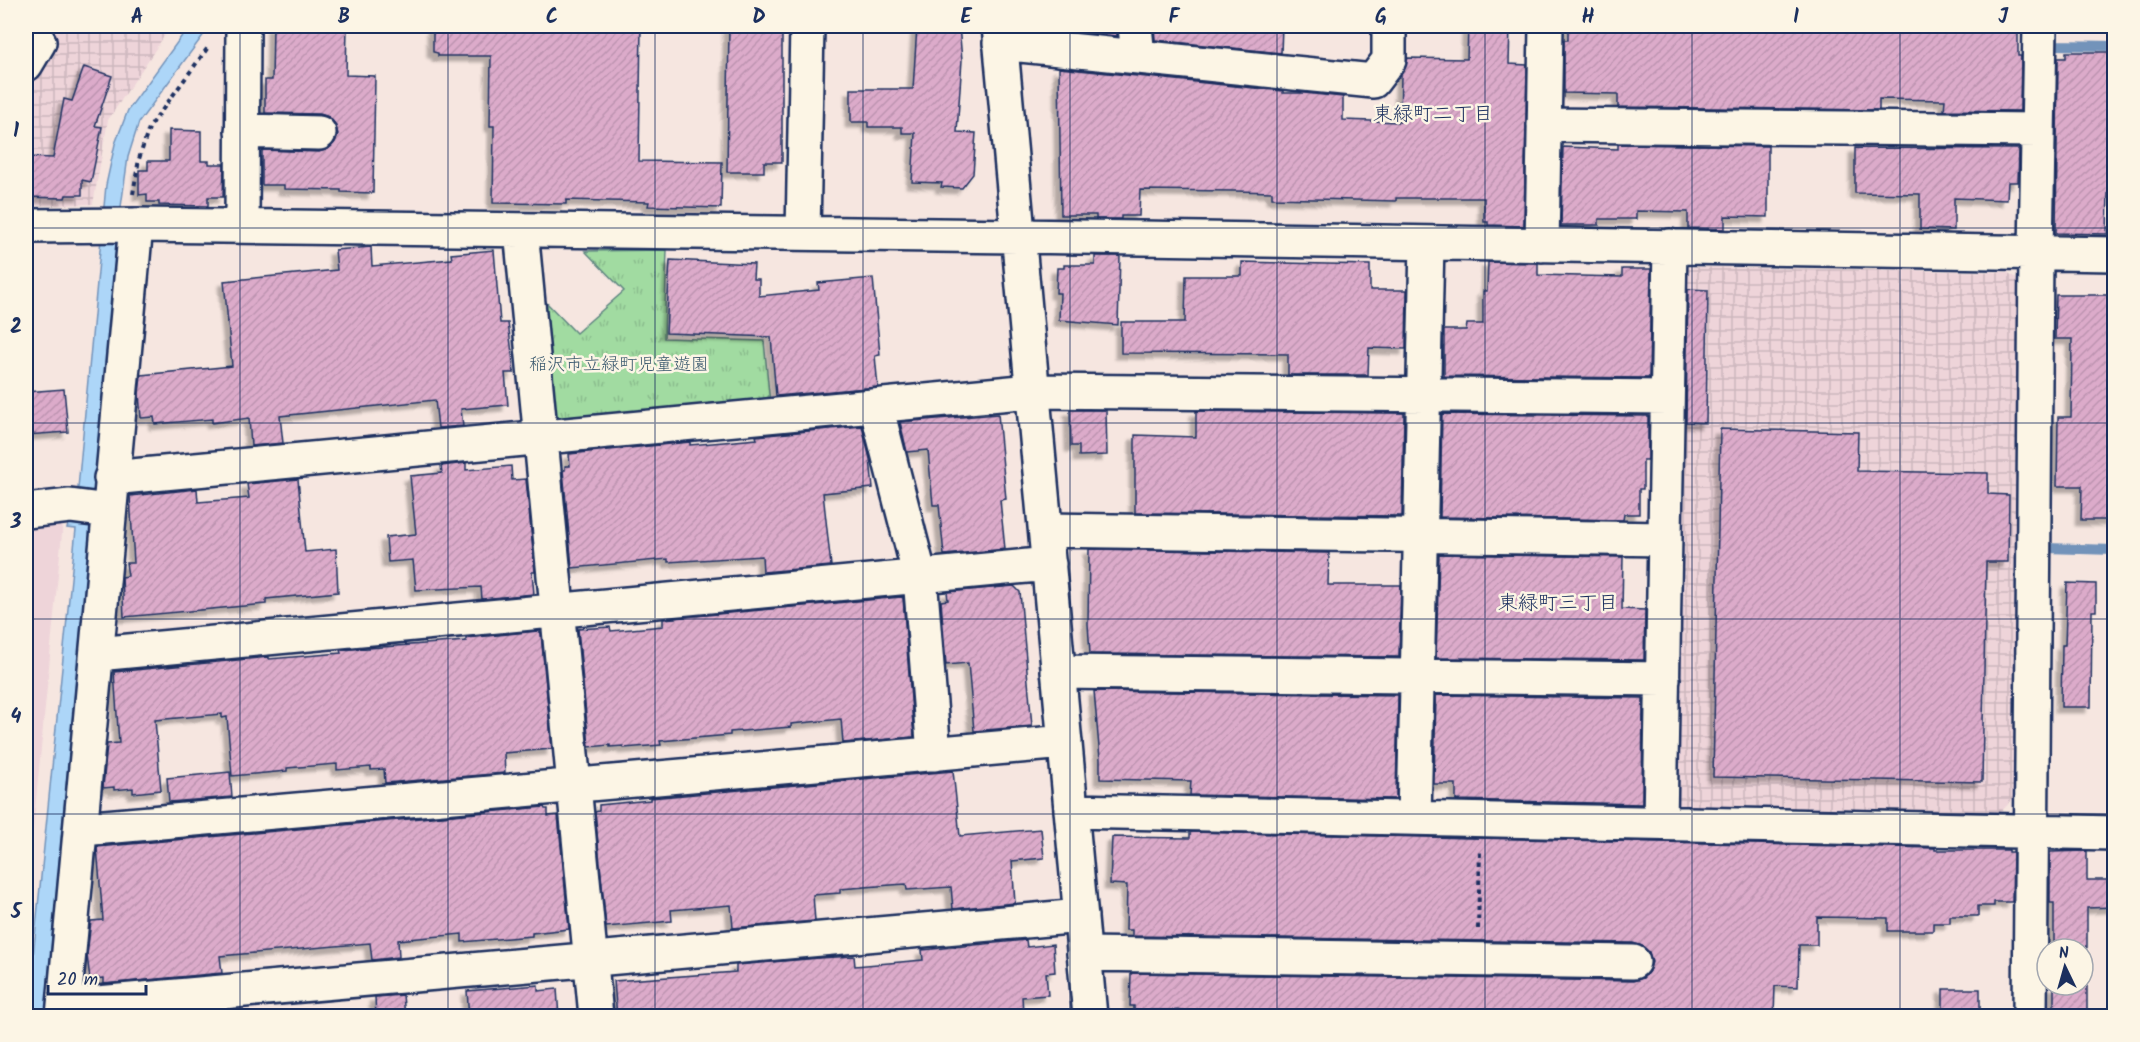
<svg xmlns="http://www.w3.org/2000/svg" width="2140" height="1042" viewBox="0 0 2140 1042" font-family="Kalam,'Klee One',sans-serif">
<style>
.built{fill:#eed4d9}
.industrial{fill:url(#industrial-grid)}
.grass{fill:url(#grass-tufts);stroke:#5e8580;stroke-width:1.5}
.water{fill:#add6f8;stroke:#7393ba;stroke-width:1.5}
.lines{fill:none;stroke-linecap:round;stroke-linejoin:round}
.stream{stroke:#7393ba;stroke-width:10}
.building{fill:url(#building-hatch);stroke:#1b2f5e;stroke-width:1.5;filter:url(#shadow)}
.minor-casing{stroke:#1b2f5e;stroke-width:38}
.path{stroke:#1b2f5e;stroke-width:4;stroke-dasharray:4.5 4.5;stroke-linecap:butt}
.minor{stroke:#fcf5e5;stroke-width:33}
.grid{fill:none;stroke:#1b2f5e;stroke-width:1.5;stroke-opacity:0.55}
.labels{text-anchor:middle;dominant-baseline:central;stroke-width:5;stroke-linejoin:round;paint-order:stroke}
.park-label{font-size:18px;fill:#3c5a6f;stroke:#fcf5e5}
.neighbourhood-label{font-size:20px;fill:#1b2f5e;stroke:#fcf5e5}
.neatline{fill:none;stroke:#1b2f5e;stroke-width:2}
.grid-label{font-size:20px;text-anchor:middle;font-weight:bold;fill:#1b2f5e}
</style>
<defs>
<pattern id="industrial-grid" width="8" height="8" patternUnits="userSpaceOnUse" patternTransform="scale(1.5)"><rect width="8" height="8" fill="#eed4d9"/><path d="M0 4h8M4 0v8" fill="none" stroke="#ccb6bd"/></pattern>
<pattern id="grass-tufts" width="24" height="20" patternUnits="userSpaceOnUse" patternTransform="scale(1.5)"><rect width="24" height="20" fill="#a1dba1"/><path d="M3 7l-1-3M5 7V3M7 7l1-3M15 17l-1-3M17 17v-4M19 17l1-3" fill="none" stroke="#8abc8d"/></pattern>
<pattern id="building-hatch" width="6" height="6" patternUnits="userSpaceOnUse" patternTransform="scale(1.5)"><rect width="6" height="6" fill="#dcabca"/><path d="M-1 1l2-2M0 6l6-6M5 7l2-2" fill="none" stroke="#bc93b0"/></pattern>
<filter id="shadow"><feDropShadow dx="-5.5" dy="5.5" stdDeviation="1.5" flood-color="#0004"/></filter>
</defs>
<rect width="100%" height="100%" fill="#f6e6e0"/>
<filter id="ink" filterUnits="userSpaceOnUse"><feTurbulence type="fractalNoise" baseFrequency=".0167" numOctaves="2"/><feDisplacementMap in="SourceGraphic" scale="12" xChannelSelector="R" yChannelSelector="G"/><feConvolveMatrix kernelMatrix="1 2 1 2 8 2 1 2 1" color-interpolation-filters="sRGB"/></filter>
<g filter="url(#ink)">
<path class="built" d="M63,523L26,902V525Z"/>
<path class="industrial" d="M26,26H171L108,120L93,204L26,206Z
M1690,267L2007,272L2023,283L2014,798L1997,816L1678,809L1670,797L1678,275Z"/>
<path class="grass" d="M667,250L664,338L764,341L770,404L567,422L554,414L544,300L576,333L624,291L585,251Z"/>
<path class="water" d="M189,26H210L139,122L128,157L118,228L45,1016H27L76,529L67,528L77,499L106,185L115,144L128,110Z"/>
<g class="lines">
<path class="stream" d="M2054,35V45L2114,46
M2046,548L2114,550"/>
</g>
<path class="building" d="M273,26H347L346,75L375,76L373,193L341,192V190L284,189V185H262V150L319,152L328,149L335,142L338,134L335,124L329,117L320,114L265,113V80H272Z
M433,26H641L639,161L722,162L721,208L648,206L649,202L566,200V204L493,203L494,126H490L491,56H438V53L433,52Z
M729,26H782V162H764V172H727Z
M917,26H959L962,60L957,132L976,133L973,174L962,188L941,187L942,183L912,182L915,133H902V127H868V122H851V89H913Z
M1060,26H1117V36L1060,30Z
M1154,26H1282L1281,53L1155,40Z
M1468,26H1510L1509,64L1527,65L1524,226L1488,225V222H1484V198H1396V201L1272,198V192L1235,191L1140,190L1139,216H1121V219H1096V215H1061L1059,68L1283,91V93H1304L1343,97V120L1400,122L1401,75L1408,58L1467,59Z
M1568,26H2018V56H2021L2020,111L1944,110L1945,100L1879,99V110L1618,107V94L1564,93V40H1568Z
M2066,52H2110L2108,140H2115V192H2108L2107,234L2056,233L2058,58H2066Z
M84,67L112,76L95,126L102,127L91,182L82,180V195H66L65,198L26,197V157L53,158L64,99L72,101Z
M169,130L201,131V161H209V164H224L223,197H208V206L159,205V202H147V194L139,195V170H148V161H169Z
M1618,144L1768,146V217L1725,216V229L1688,228V212L1636,211V219H1599V225H1561L1563,147L1618,149Z
M1855,148L2019,149L2018,182H2008L2007,200L1954,198V230L1920,229V194L1855,193Z
M371,247L372,266L452,259L451,254L494,250L500,323H508L511,345L514,373H505L508,405L461,409L463,426L438,428L435,400L280,416L283,443L251,446L249,418L212,423V419L155,424L154,417L141,418L139,394L141,375L232,366L224,281L337,270L335,250Z
M1095,256H1120L1118,325L1059,320L1060,293H1056L1057,268H1064V265H1095Z
M670,260L754,264L753,279H759V296L819,290L818,283L873,278L880,355L875,356L878,387L776,396L771,337L666,333Z
M1242,262L1370,265V290H1407L1406,349L1369,348L1368,375H1288V354L1121,353V322H1185L1186,276H1242Z
M1488,262L1538,263V275L1622,277V269H1651L1649,378L1444,376V330H1466L1467,324H1483V291H1487Z
M1688,289L1708,290L1706,423L1686,422Z
M2056,295H2111V300H2115V520H2081L2082,486H2057L2058,417H2071L2072,339H2055Z
M64,389L68,432L26,435V392Z
M1070,410H1106L1107,455L1079,456V446H1071Z
M1196,411L1404,413L1402,516L1135,513V435L1196,437Z
M998,414L1006,499L1000,500L1005,549L944,555L939,505H933L928,450L907,452L900,422Z
M1442,414L1648,416V460H1643V489H1639V514H1624L1623,520L1440,517Z
M862,426L870,459L873,488L823,493L831,566L763,572L762,556L668,562V559L572,568L563,470H565V466H570L569,454L690,442V445L757,439L756,436Z
M1720,429L1858,432L1857,471L1988,473V494L2009,495L2008,562H1986L1982,782L1713,777Z
M466,463V470L511,466L512,480L526,479L535,572H532L534,594L482,599L481,587L416,590L413,560L388,562L386,537L416,534L410,476L442,473L441,466Z
M298,479L305,552L336,549L338,592L266,599V604L124,617L122,577L128,576L126,563H134L130,496L197,489L198,502L249,498L247,484Z
M1089,549L1329,553L1328,585H1401L1399,657L1090,654L1088,624Z
M1439,554L1623,557L1622,609L1645,610L1644,660L1436,658Z
M2067,583L2096,584V611H2092L2091,707H2061L2062,645H2065Z
M1014,586L1020,592L1032,726L974,731L968,663L946,665L941,601L948,600L947,592Z
M901,597L903,598L914,737L843,743L841,719L791,724V727L730,732V735L660,741L661,745L624,748L623,746L610,747V745L589,747L578,629L610,627L611,631L663,626V619Z
M538,631L541,633L552,749L504,753L505,773L385,783L384,769L371,770V767L337,770V764L287,768V771L232,776L227,717L222,718V714L155,720L161,790L133,793V788L114,790V787L103,788L107,744L119,743L114,672L269,657V659L341,653L340,650L466,641V638Z
M1094,691L1398,695L1396,799L1190,795L1191,781L1100,779V759Z
M1436,695L1643,698L1642,804L1456,800V784H1434Z
M953,771L960,836L1041,829L1044,858L1012,861L1015,903L953,909L951,887L907,890L906,884L891,885L840,889V893L813,895L815,921L733,928L731,905L671,910L672,921L606,927L595,812L599,811V805L650,800V798Z
M230,772L232,797L169,802L167,778Z
M544,807L545,809H548V816L558,815L569,929L532,933V936L462,942V934L398,940L399,957L372,960L370,943L220,956L222,973L104,984V978L90,979L87,955L91,921L103,920L97,847Z
M1190,832L1935,848V850H2009V852H2013L2012,902H1994V906H1978V916H1950V923H1933V931H1888V918L1817,917V945H1799L1798,987L1775,986L1774,1017H1634L1480,1013L1388,1014V1017H1240V1011L1134,1010V1006H1130L1131,973L1633,981L1643,978L1649,971L1652,962L1649,952L1642,946L1633,943L1132,936V930H1126L1127,885L1110,884L1112,837L1190,838Z
M2087,851V880H2115V907L2087,908V1013H2054V985H2083V949H2054V903H2050V852Z
M1026,940L1027,947L1053,944L1055,972L1046,973L1048,995L1022,997L1023,1011L961,1017H916V1009L818,1017H617L614,981L736,972V965L819,958L854,956L855,966L923,960L922,950Z
M538,985V991L557,989L559,1017H469L467,991Z
M1943,989H1980V1017H1943Z
M403,995L405,1017H376L375,997Z
M225,1011V1017H158Z"/>
<g class="lines">
<defs>
<path id="minor" d="M999,26L1090,1016
M1135,26L1138,57
M1000,43L1373,81L1389,60V26
M26,64L39,42
M1544,125L2038,130
M242,131L319,133
M26,226L136,225L1018,236L2114,254
M242,226L243,26
M521,230L596,1016
M803,233L807,26
M1542,245L1546,26
M876,406L920,577L934,754
M111,478L1032,391L1667,397
M26,511L70,506L109,511
M1046,530L1665,539
M97,654L1049,564
M1058,672L1663,679
M1071,811L2114,833
M1414,818L1427,243
M1660,823L1670,246
M82,829L1065,742
M1084,954L1633,962
M64,1006L1081,916
M63,1016L136,225
M2030,1016L2036,252L2040,26"/>
</defs>
<use href="#minor" class="minor-casing"/>
<path class="path" d="M133,194L139,159L149,128L209,46
M1478,929L1480,852"/>
<use href="#minor" class="minor"/>
</g>
</g>
<path class="grid" d="M240,26V1016M448,26V1016M655,26V1016M863,26V1016M1070,26V1016M1277,26V1016M1485,26V1016M1692,26V1016M1900,26V1016M26,228H2114M26,423H2114M26,619H2114M26,814H2114"/>
<g class="labels">
<g class="park-label">
<text x="619" y="365">稲沢市立緑町児童遊園</text>
</g>
<g class="neighbourhood-label">
<text x="1433" y="115">東緑町二丁目</text>
<text x="1558" y="604">東緑町三丁目</text>
</g>
</g>
<rect width="2140" height="1042" fill="none" stroke="#fcf5e5" stroke-width="66"/>
<g transform="translate(2065 967) rotate(355)"><circle r="28" fill="#fcf5e5" stroke="#a2a6af" stroke-width="1.5"/>
<path d="M0-4.5L10 22L0 15L-10 22Z" fill="#1b2f5e"/>
<text y="-9" font-size="16" font-weight="bold" text-anchor="middle" fill="#1b2f5e">N</text>
</g>
<path d="M48 985v9h98v-9" fill="none" stroke="#1b2f5e" stroke-width="3"/>
<text x="57" y="985" font-size="18" fill="#1b2f5e" stroke="#fcf5e5" stroke-width="4.5" paint-order="stroke">20 m</text>
<rect x="33" y="33" width="2074" height="976" class="neatline"/>
<g class="grid-label">
<text x="137" y="23">A</text>
<text x="344" y="23">B</text>
<text x="552" y="23">C</text>
<text x="759" y="23">D</text>
<text x="966" y="23">E</text>
<text x="1174" y="23">F</text>
<text x="1381" y="23">G</text>
<text x="1588" y="23">H</text>
<text x="1796" y="23">I</text>
<text x="2003" y="23">J</text>
<text x="16" y="137">1</text>
<text x="16" y="333">2</text>
<text x="16" y="528">3</text>
<text x="16" y="723">4</text>
<text x="16" y="918">5</text>
</g>
</svg>
